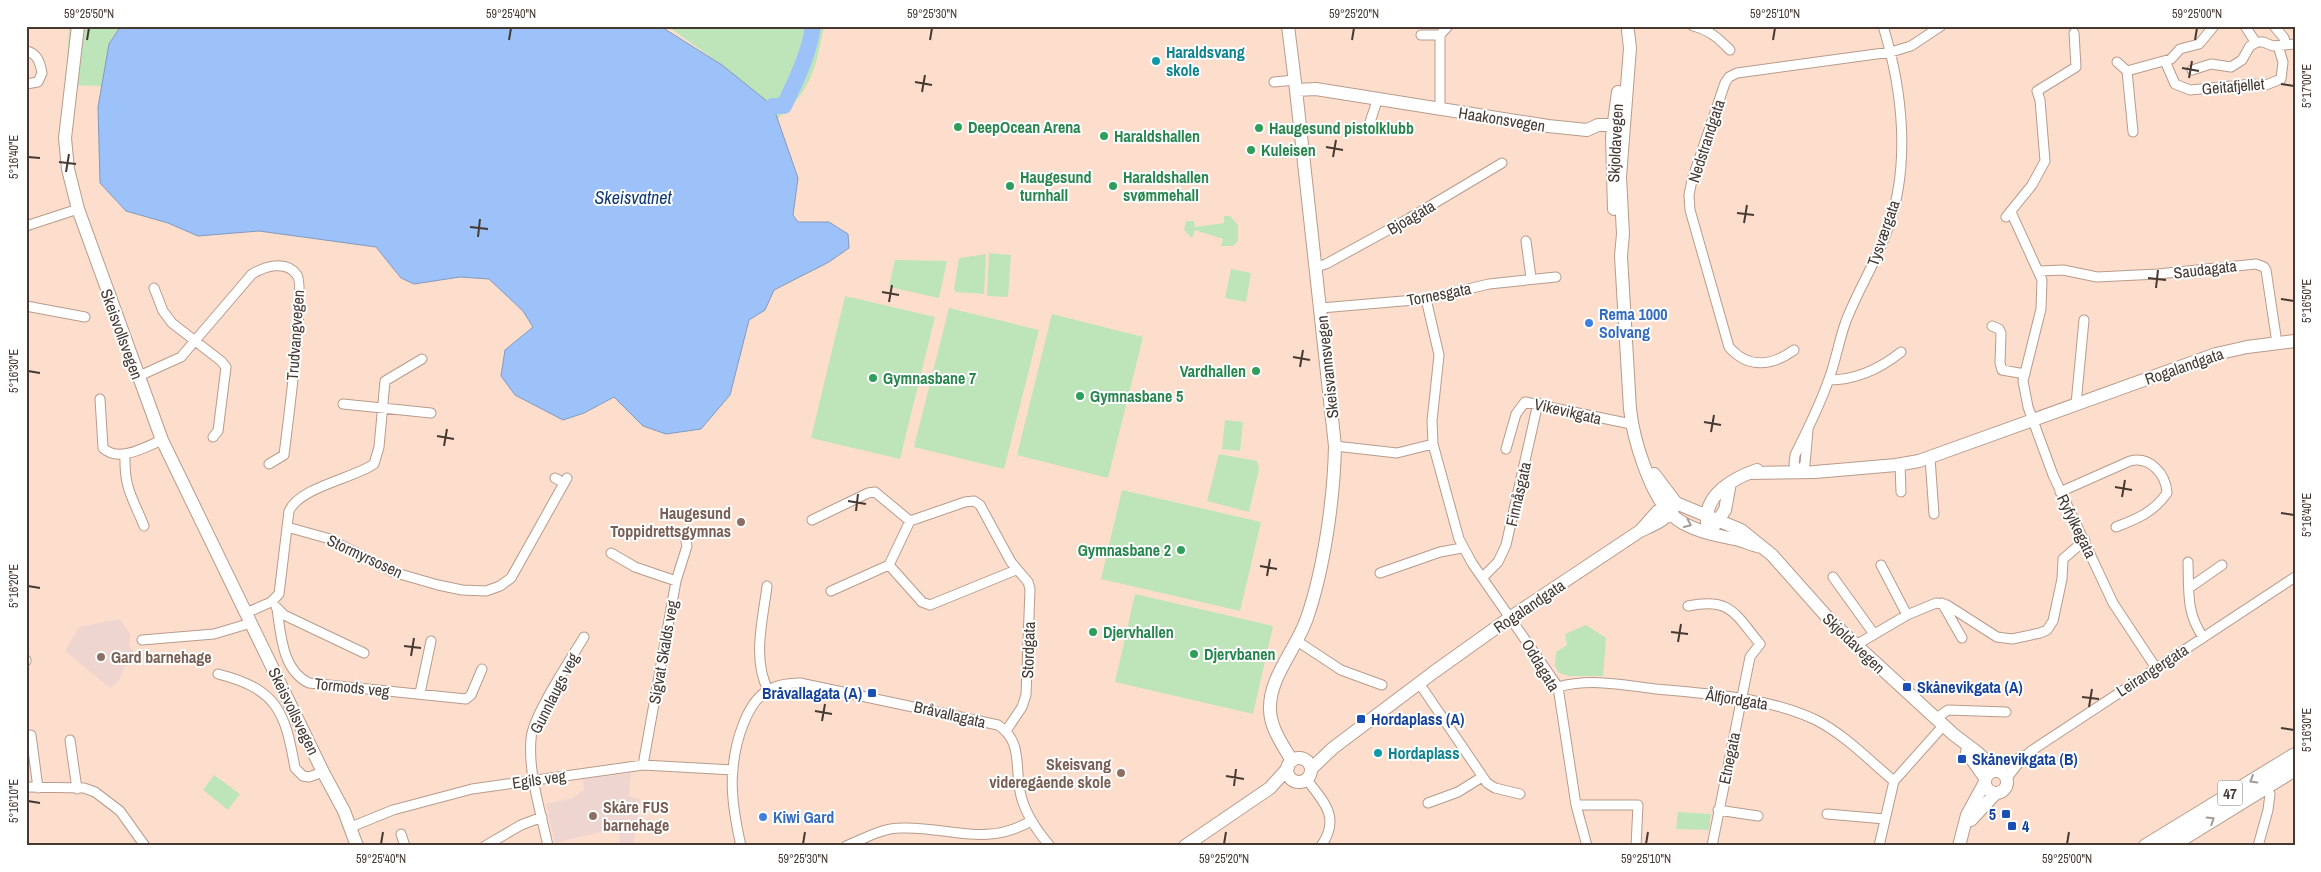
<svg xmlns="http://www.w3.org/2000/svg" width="2321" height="872" viewBox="0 0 2321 872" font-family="'Archivo Narrow',sans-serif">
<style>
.education{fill:#eed5cf}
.green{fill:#bee4ba}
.water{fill:#9dc2f9;stroke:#8399bd}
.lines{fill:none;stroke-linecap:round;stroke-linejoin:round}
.river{stroke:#9dc2f9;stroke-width:16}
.street-casing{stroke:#b89b8b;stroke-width:11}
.secondary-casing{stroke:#b89b8b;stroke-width:14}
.primary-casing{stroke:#b89b8b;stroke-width:16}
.street{stroke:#fff;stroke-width:9}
.secondary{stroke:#fff;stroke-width:12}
.primary{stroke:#fff;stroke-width:14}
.oneway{stroke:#a29c98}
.ticks{fill:none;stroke:#453932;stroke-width:2}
.culture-dot{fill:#0f9aa8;stroke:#fff;stroke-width:2}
.leisure-dot{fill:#2e9e5b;stroke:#fff;stroke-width:2}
.shop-dot{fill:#3f7fe0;stroke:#fff;stroke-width:2}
.education-dot{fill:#8d6e63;stroke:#fff;stroke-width:2}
.transit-dot{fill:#1a4fb4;stroke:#fff;stroke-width:2}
.labels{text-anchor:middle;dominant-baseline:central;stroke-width:4;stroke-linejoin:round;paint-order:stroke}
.shield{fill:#fff;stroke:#7d7470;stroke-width:1}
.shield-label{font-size:15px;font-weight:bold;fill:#453932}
.culture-label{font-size:16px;font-weight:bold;fill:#0d838f;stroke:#fff;text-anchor:start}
.street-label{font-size:16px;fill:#453932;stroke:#fff}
.leisure-label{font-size:16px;font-weight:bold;fill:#27864d;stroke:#fff;text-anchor:start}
.shop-label{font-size:16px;font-weight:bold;fill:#366cbe;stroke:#fff;text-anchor:start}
.education-label{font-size:16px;font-weight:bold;fill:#785e54;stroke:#fff;text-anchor:end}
.transit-label{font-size:16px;font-weight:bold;fill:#164399;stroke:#fff;text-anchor:start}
.water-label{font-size:18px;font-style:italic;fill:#0e3975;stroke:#fff}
.neatline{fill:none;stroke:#453932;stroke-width:2}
.ticks-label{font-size:12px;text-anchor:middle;fill:#453932}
</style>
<rect width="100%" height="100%" fill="#fddecd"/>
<path class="education" d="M120,619L130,634L129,646L134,652L126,662L119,681L110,688L65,651L79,627Z
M631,773L629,796L640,799L634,843L620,844L619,832L613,829L555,843L546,804L573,798L584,790L583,779Z"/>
<path class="green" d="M69,26H121L109,44L103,86L66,85Z
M667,26H824C816,68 811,92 777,119L773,106L722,65Z
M1224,216H1230L1238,225V241L1233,246H1221L1223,239L1195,230L1192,238L1184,230L1186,221H1194L1195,227L1224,223Z
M989,253L1011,255L1008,297L987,296Z
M986,254L984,294L956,292L954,289L959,258Z
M895,260L947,261L939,298L889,287Z
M1231,269L1251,273L1246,302L1225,298Z
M845,296L935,317L900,459L811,438Z
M949,308L1039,330L1004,469L914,447Z
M1052,314L1143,337L1108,478L1017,455Z
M1225,420L1243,422L1240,451L1222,449Z
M1219,454L1257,461L1259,469L1249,512L1207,501Z
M1122,490L1261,522L1240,611L1101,579Z
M1135,594L1273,626L1253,714L1115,682Z
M1586,625L1606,638L1603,676H1570L1559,673L1555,666L1556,652L1567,645L1565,634Z
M214,775L240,794L228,810L203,790Z
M1678,812L1711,814L1709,830L1676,829Z"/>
<path class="water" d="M121,26H660L722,65L773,106L798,178L793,215L798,222H829L848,234L849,248L829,262L774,290L765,310L749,320L730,395L701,429L666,434L643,426L614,397L584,413L563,420L515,395L501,376L505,350L533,327L523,311L489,279L460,277L414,284L401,278L376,247L259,231L198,236L168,223L126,211L100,183L98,107L109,44Z"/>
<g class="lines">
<path class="river" d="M773,106H784C796,80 809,55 813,26"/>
<defs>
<path id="street" d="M1693,26C1710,30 1719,39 1730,50
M2245,26L2256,43
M2274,26L2284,38L2286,45
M1421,35H1440
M26,51C37,53 40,62 42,73L38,82L26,84
M2165,61L2175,84L2190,90L2253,84L2266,85L2281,79L2283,62L2278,46
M2117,62L2127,71L2171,59L2180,49L2199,44L2214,26
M2192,70L2211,64L2231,67L2242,60L2250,46L2257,42H2263L2273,46L2295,44
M2127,71L2133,132
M1274,82L1295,80
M1440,109V35L1448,26
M1370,122L1378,98
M2011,212L2042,280L2041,309L2023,381L2028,407L2053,475L2113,603L2156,668
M2006,217L2032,185L2045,161L2040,100L2037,91L2076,67L2074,33
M26,226L78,209
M1526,241L1531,278
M1316,267L1326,264L1408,219L1502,163
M2039,271L2063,270L2097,277L2158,274L2256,264L2264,267L2266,270L2277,343
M154,288L163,311L172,323L221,361L226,367L218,431L213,437
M1426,299L1439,355L1432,421L1433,444L1459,539L1472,563L1558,687L1576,805L1587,846
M26,306L85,317
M1321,308L1426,299L1489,284L1556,277
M1992,326L1999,329L2001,333L2000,363L2002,370L2025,374
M1794,350C1772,366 1748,369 1729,347L1690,210L1689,195L1692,180L1725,83L1729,77L1737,73L1891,52L1911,46L1941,26
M137,377L181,357L252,274C264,267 286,259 297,275C306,287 287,430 284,455L269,464
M1829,380C1856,380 1881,368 1901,352
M100,399L103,448C119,463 145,447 162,440
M343,404L431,413
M2076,404L2084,320
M1808,430L1805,464L1799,472L1794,464L1795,455C1807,431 1820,405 1829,379C1836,360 1839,340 1846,321C1858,290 1876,262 1887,231C1911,167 1903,91 1883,26
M1335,446L1397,453L1433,444
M1506,449L1516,414L1525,402L1631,424
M125,454C124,489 132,496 144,526
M1930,458L1934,514
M1900,464L1901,492
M555,478L564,483
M2060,492L2130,461C2150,456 2166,474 2167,493C2154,512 2137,519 2116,527
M812,520L868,493L875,492L910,521L965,502L974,501L980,505L1011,562L1028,582L1030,589L1026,695L1022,707L1006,731
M287,527L330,539L393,572L438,585L462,590L486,591L500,586L511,578L567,478
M611,553L635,567L676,581
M2188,562C2189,591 2186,613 2203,637
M889,565L922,602L930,605L1016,570
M1881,565L1907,615
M1380,573L1440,552L1462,548
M1483,577L1498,562L1506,545L1538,403
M1833,577L1874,634
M767,586C763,619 752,659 768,690
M2189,588L2222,565
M831,591L889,565L910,521
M1942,603L1962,638
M1688,606C1731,597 1735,614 1760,644L1750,657L1712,846
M276,607L284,615L364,653
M277,609C281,635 282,670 309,683L466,699L471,695L482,669
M246,613L271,602L279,594L289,511C300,487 352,479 374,464L379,447L385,381L422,359
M142,640L214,634L251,623
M1297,641L1341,670L1382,685
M1856,645L1907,615L1936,603L1947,605L1997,637L2012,639L2040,633L2047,630L2053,621L2062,579L2063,559L2085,540
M26,660V661
M218,674C277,689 285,711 295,768L303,776L309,777L323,772
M1419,683L1487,783L1495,788L1520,794
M1558,687C1591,678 1623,685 1656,689C1709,694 1767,697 1816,720C1845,735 1869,760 1894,781
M420,693L431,641
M1935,719L1948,710L2006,712
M31,735L38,788
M70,740L77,789
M643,765L676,581L687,546L686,541
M2000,772L2005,765L2023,756
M2006,779L2021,760L2031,751L2295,577
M1307,780C1324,802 1341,818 1321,846
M26,787L84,788L95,792L120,811L145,846
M1428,803L1458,792L1482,777
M1576,805H1638L1636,846
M1718,810L1758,816
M1827,814L1885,819
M351,827L393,810L472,789L643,765L733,770
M401,834L405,846
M485,846L521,825L542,817
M548,846C541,812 528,774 531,739C532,717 571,659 584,637
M741,846C736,824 730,792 733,769C735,744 746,701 770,689C780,684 790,683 800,683L998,725C1024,742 1014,769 1021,796C1026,815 1037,831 1050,846
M846,846C864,839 881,828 901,828C949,826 984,848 1031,821
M1879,846L1894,781L1943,726
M2258,846L2268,810L2270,794"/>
<path id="secondary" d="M78,26L65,138L68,169L78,209L162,440L323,772L344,811L357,846
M1288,26L1296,90L1316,89L1548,126L1587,130L1598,125H1614L1623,131
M1628,31L1630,48L1620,177L1623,234L1621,256L1630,409C1633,438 1650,495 1672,515C1688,530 1714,535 1735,539C1744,541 1752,545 1761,547
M1614,209L1612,137L1618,92
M1749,473L1815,472L1896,465L1919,461L2216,354L2247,347L2295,341
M1654,474L1676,503L1741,530L1772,555L1828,618L1856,645L1953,734L1978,753L1997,771
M1707,523C1704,494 1734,478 1757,470
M1714,526L1725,510L1730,483
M1642,529L1658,511L1672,504
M1967,752L1985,778
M1287 770a12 12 0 1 1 24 0a12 12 0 1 1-24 0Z
M1292,761C1283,745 1270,728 1270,709C1269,677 1297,648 1307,618C1324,569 1334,498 1335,446L1296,90
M1311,769L1333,748L1434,672L1511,617L1640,531C1653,525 1667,520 1674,507
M1985 782a11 11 0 1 1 22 0a11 11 0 1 1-22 0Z
M1971,820L1996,793
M1185,846L1270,788L1288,768
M1959,846L1967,815L1985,782"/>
<path id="primary" d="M2146,846L2295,755
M2170,846L2295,769"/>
</defs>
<use href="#street" class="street-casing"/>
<use href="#secondary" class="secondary-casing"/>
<use href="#primary" class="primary-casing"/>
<use href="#street" class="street"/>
<use href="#secondary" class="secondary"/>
<use href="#primary" class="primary"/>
</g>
<defs><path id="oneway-chevron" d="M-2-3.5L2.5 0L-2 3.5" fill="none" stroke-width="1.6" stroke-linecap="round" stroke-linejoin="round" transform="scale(1.25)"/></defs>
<g class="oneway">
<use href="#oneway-chevron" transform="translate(1688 524) rotate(25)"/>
<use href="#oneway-chevron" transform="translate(2253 780) rotate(150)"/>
<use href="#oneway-chevron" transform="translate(2211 820) rotate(-32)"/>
</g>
<path class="ticks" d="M87,40L89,28M509,40L511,28M930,40L932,28M1352,40L1354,28M1773,40L1775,28M2195,40L2197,28M2182,68L2199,71M2189,78L2192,61M915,82L932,85M2281,84L2294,86M922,92L925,75M1326,147L1343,150M28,157L40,158M1333,157L1336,140M59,162L76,164M66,172L69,154M1737,213L1754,215M1744,223L1747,205M470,227L488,229M478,237L480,219M2148,278L2166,280M2156,288L2158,270M882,292L899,295M2281,299L2294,301M889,302L892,285M1293,357L1310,360M1300,367L1303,350M28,371L40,373M1704,422L1721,425M1711,432L1714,415M437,436L454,439M444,446L447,429M2115,487L2132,490M2122,497L2125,480M848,501L866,504M856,511L858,494M2281,513L2294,515M1260,566L1277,569M1267,576L1270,559M28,586L40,588M1671,632L1688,634M1678,642L1681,624M404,646L421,648M411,656L414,638M2082,697L2099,699M2089,707L2092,689M815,711L832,714M822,721L825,704M2281,728L2294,730M1226,776L1244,779M1234,786L1236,769M28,801L40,803M381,844L383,832M803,844L805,832M1224,844L1226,832M1646,844L1648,832M2067,844L2069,832"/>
<g class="culture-dot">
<circle cx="1156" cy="61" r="5"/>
<circle cx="1378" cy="753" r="5"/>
</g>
<g class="leisure-dot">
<circle cx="958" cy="127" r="5"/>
<circle cx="1259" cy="128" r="5"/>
<circle cx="1104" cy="136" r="5"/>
<circle cx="1251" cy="150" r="5"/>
<circle cx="1010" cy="186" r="5"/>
<circle cx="1113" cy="186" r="5"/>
<circle cx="1256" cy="371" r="5"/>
<circle cx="873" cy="378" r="5"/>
<circle cx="1080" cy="396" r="5"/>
<circle cx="1181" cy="550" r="5"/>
<circle cx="1093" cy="632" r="5"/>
<circle cx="1194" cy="654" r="5"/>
</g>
<g class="shop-dot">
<circle cx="1589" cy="323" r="5"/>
<circle cx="763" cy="817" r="5"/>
</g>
<g class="education-dot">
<circle cx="741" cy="522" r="5"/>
<circle cx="101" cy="657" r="5"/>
<circle cx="1121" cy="773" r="5"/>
<circle cx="593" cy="816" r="5"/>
</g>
<g class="transit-dot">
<rect x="1902" y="682" width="10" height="10" rx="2.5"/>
<rect x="867" y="688" width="10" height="10" rx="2.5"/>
<rect x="1356" y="714" width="10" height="10" rx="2.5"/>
<rect x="1957" y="754" width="10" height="10" rx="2.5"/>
<rect x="2001" y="809" width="10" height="10" rx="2.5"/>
<rect x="2007" y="821" width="10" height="10" rx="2.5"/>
</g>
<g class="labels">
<rect class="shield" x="2217.5" y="780.5" width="25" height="25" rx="4"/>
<g class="shield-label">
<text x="2230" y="793">47</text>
</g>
<g class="culture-label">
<text x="1166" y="52">Haraldsvang<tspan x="1166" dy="18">skole</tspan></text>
<text x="1388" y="753">Hordaplass</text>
</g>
<g class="street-label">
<text transform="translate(2233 86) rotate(-5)">Geitafjellet</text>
<text transform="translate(1502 119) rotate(9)">Haakonsvegen</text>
<text transform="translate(1706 141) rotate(-72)">Nedstrandgata</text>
<text transform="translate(1615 143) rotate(-87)">Skjoldavegen</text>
<text transform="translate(1411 217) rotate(-30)">Bjoagata</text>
<text transform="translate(1883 233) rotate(-71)">Tysværgata</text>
<text transform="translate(2205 269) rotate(-7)">Saudagata</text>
<text transform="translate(1439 294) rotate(-11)">Tornesgata</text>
<text transform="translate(122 334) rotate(70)">Skeisvollsvegen</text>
<text transform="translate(295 335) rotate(-86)">Trudvangvegen</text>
<text transform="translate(2184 366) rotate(-19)">Rogalandgata</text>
<text transform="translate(1327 367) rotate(-96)">Skeisvannsvegen</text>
<text transform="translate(1568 411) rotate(13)">Vikevikgata</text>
<text transform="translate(1518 494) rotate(-77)">Finnåsgata</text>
<text transform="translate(2077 526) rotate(64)">Ryfylkegata</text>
<text transform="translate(365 556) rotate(25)">Stormyrsosen</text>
<text transform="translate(1529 606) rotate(-34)">Rogalandgata</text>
<text transform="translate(1854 643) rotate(44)">Skjoldavegen</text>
<text transform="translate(1028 650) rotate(-88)">Stordgata</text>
<text transform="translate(663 652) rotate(-80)">Sigvat Skalds veg</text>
<text transform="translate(1541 665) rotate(59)">Oddagata</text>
<text transform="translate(2152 670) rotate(-33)">Leirangergata</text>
<text transform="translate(352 687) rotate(6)">Tormods veg</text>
<text transform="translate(554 693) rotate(-63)">Gunnlaugs veg</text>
<text transform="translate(1737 699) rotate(9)">Ålfjordgata</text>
<text transform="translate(294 711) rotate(64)">Skeisvollsvegen</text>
<text transform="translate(950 714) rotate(13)">Bråvallagata</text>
<text transform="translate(1729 758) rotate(-78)">Etnegata</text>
<text transform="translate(539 779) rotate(-8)">Egils veg</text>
</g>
<g class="leisure-label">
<text x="968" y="127">DeepOcean Arena</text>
<text x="1269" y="128">Haugesund pistolklubb</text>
<text x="1114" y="136">Haraldshallen</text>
<text x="1261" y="150">Kuleisen</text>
<text x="1020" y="177">Haugesund<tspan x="1020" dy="18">turnhall</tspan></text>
<text x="1123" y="177">Haraldshallen<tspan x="1123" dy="18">svømmehall</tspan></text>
<text x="1246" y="371" text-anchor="end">Vardhallen</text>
<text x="883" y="378">Gymnasbane 7</text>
<text x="1090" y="396">Gymnasbane 5</text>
<text x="1171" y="550" text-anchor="end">Gymnasbane 2</text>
<text x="1103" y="632">Djervhallen</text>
<text x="1204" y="654">Djervbanen</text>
</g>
<g class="shop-label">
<text x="1599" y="314">Rema 1000<tspan x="1599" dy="18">Solvang</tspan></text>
<text x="773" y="817">Kiwi Gard</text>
</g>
<g class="education-label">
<text x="731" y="513">Haugesund<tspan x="731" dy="18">Toppidrettsgymnas</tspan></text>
<text x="111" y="657" text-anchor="start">Gard barnehage</text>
<text x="1111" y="764">Skeisvang<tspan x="1111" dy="18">videregående skole</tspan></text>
<text x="603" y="807" text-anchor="start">Skåre FUS<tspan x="603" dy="18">barnehage</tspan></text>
</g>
<g class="transit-label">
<text x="1917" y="687">Skånevikgata (A)</text>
<text x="862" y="693" text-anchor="end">Bråvallagata (A)</text>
<text x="1371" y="719">Hordaplass (A)</text>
<text x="1972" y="759">Skånevikgata (B)</text>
<text x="1996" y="814" text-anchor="end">5</text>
<text x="2022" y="826">4</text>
</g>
<g class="water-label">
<text x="633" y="197">Skeisvatnet</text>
</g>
</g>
<rect width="2321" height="872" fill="none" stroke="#ffffff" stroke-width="55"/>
<rect x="28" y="28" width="2266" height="816" class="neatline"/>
<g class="ticks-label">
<text x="89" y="18">59°25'50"N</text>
<text x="511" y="18">59°25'40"N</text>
<text x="932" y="18">59°25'30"N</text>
<text x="1354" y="18">59°25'20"N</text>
<text x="1775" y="18">59°25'10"N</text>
<text x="2197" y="18">59°25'00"N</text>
<text transform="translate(2307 86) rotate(-90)" y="4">5°17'00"E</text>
<text transform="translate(14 157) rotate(-90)" y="4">5°16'40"E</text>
<text transform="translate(2307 301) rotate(-90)" y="4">5°16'50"E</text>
<text transform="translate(14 371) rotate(-90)" y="4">5°16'30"E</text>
<text transform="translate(2307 515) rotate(-90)" y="4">5°16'40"E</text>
<text transform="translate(14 586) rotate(-90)" y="4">5°16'20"E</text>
<text transform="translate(2307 730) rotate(-90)" y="4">5°16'30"E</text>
<text transform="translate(14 801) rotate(-90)" y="4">5°16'10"E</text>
<text x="381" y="863">59°25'40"N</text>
<text x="803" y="863">59°25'30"N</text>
<text x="1224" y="863">59°25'20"N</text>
<text x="1646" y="863">59°25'10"N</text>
<text x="2067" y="863">59°25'00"N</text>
</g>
</svg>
